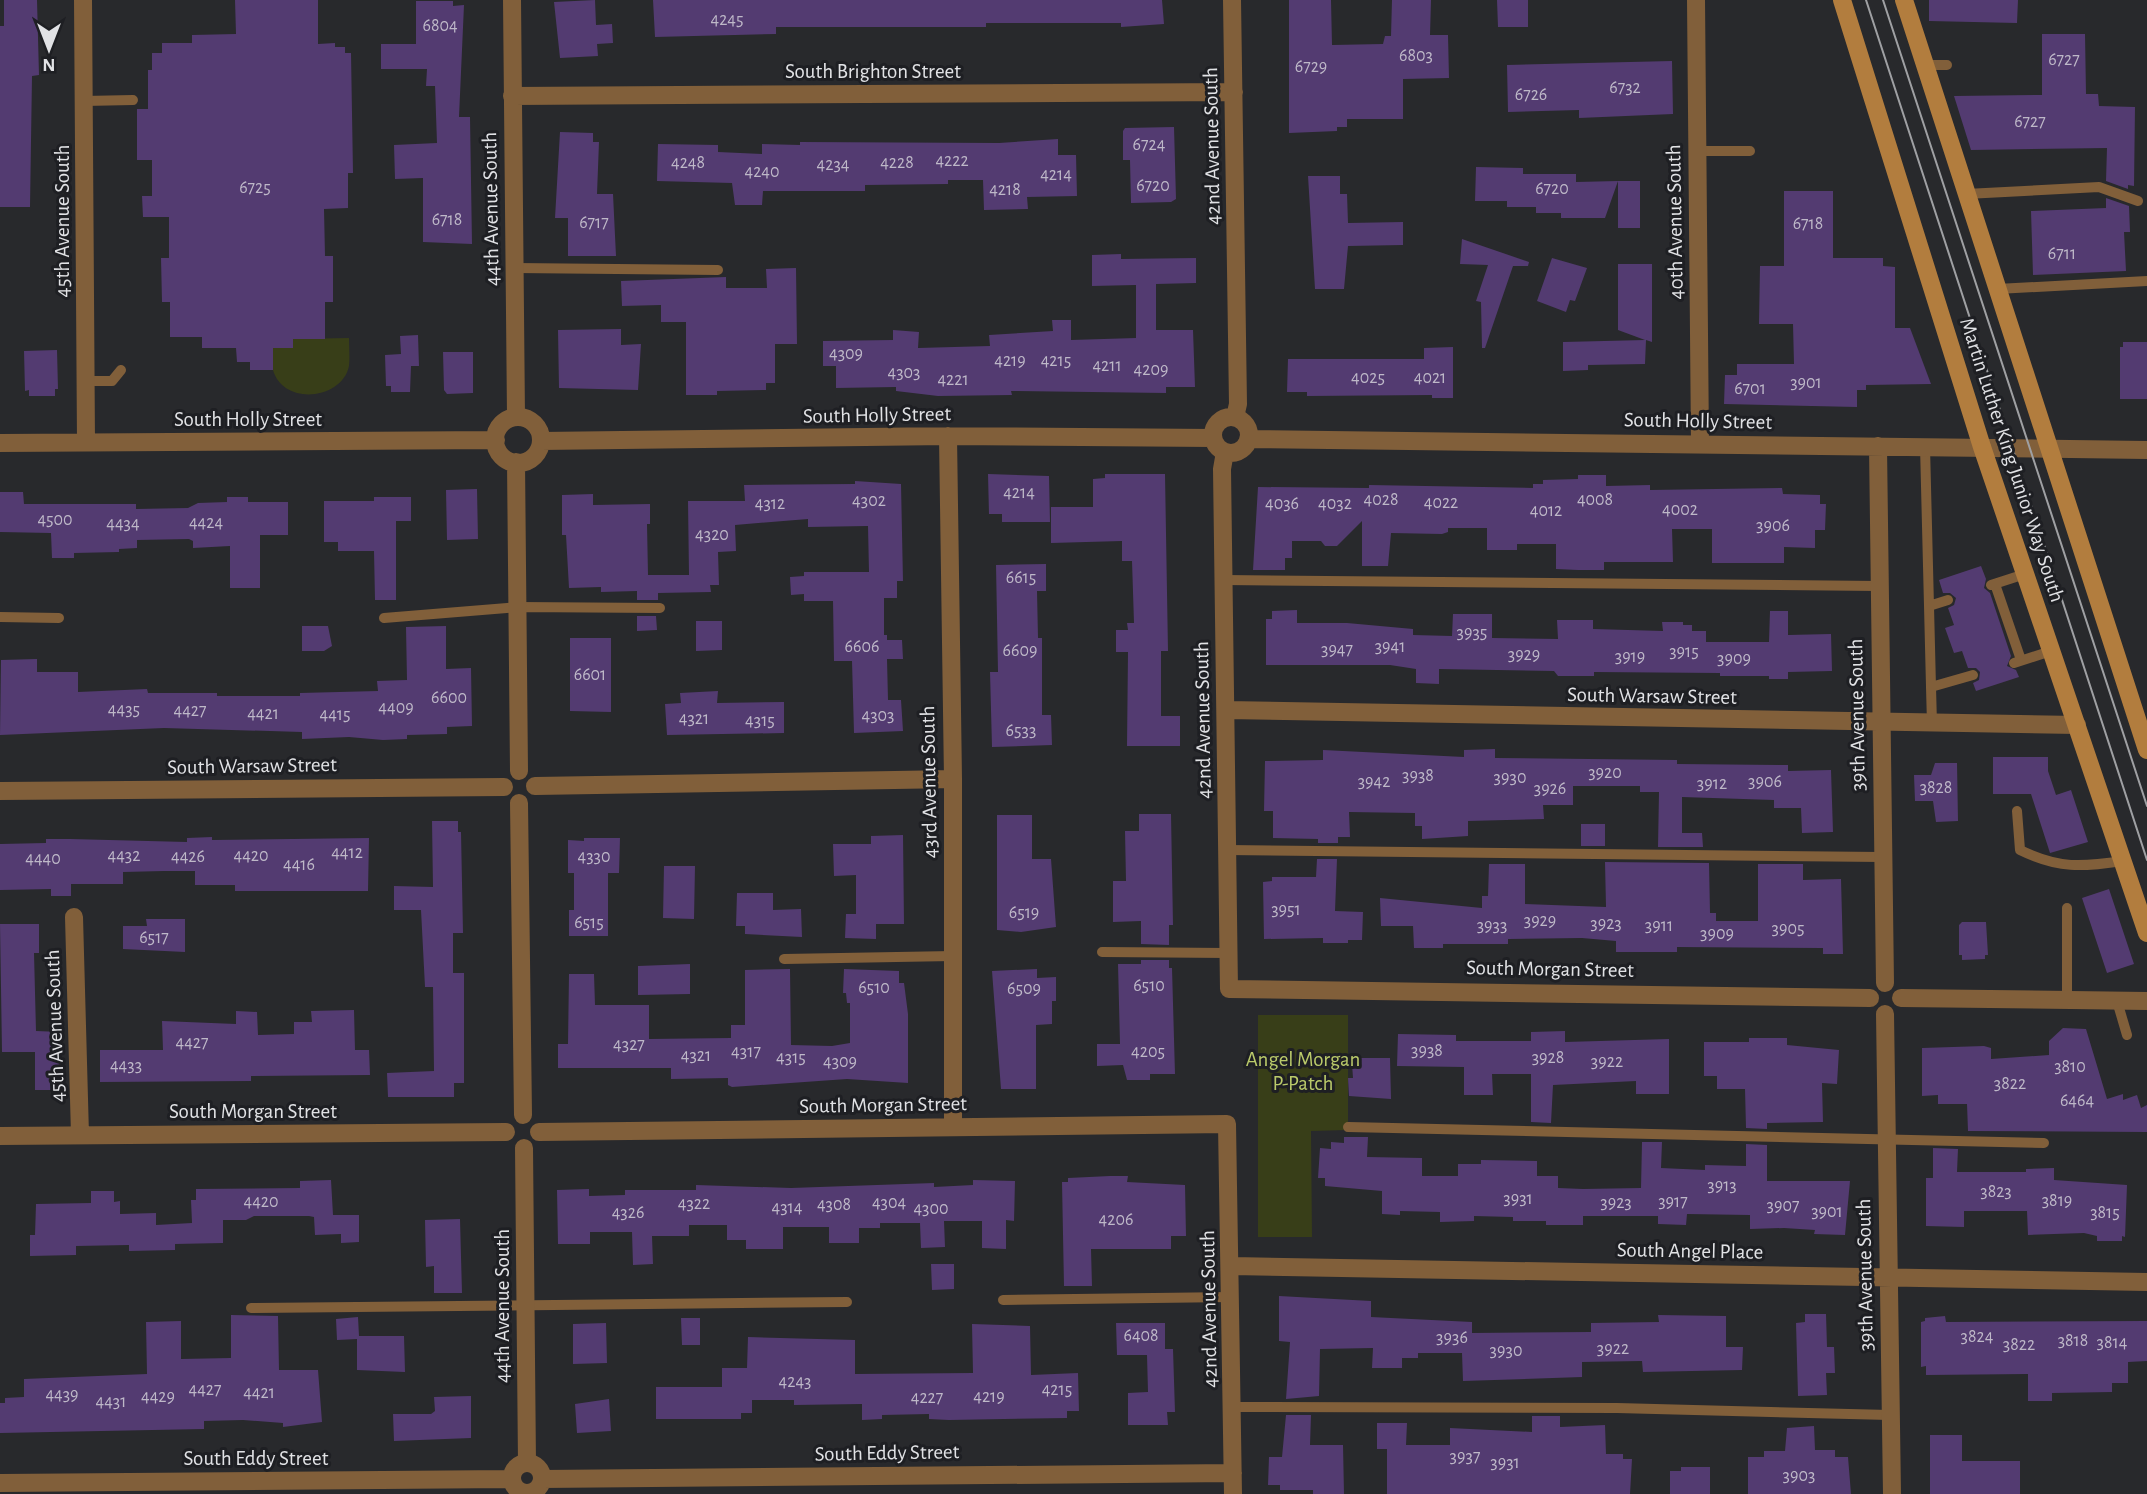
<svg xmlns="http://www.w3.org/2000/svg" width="2147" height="1494" viewBox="0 0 2147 1494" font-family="'Alegreya Sans',sans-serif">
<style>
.green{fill:#383e18}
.building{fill:#533b71}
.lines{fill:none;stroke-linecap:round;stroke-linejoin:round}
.service{stroke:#815f3a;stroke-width:10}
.minor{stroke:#815f3a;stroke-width:18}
.secondary{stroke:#b27d3e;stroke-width:18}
.tram{stroke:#9fa0a3;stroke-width:2}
.labels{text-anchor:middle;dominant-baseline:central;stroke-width:6;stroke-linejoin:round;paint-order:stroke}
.number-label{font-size:18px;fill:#beb8c8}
.street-label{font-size:21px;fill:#e1e2e5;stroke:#1e1f23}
.park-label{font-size:21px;fill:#baca6a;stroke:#1e1f23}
</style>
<rect width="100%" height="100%" fill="#28292c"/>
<path class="green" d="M349,338C349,347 350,357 349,366C342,400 283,406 273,370C272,364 273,355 273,348H293V339Z
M1258,1015H1348V1130L1311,1131L1312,1237H1258Z"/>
<path class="building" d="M4,0H37L39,75L32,76L30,207H0V26H4Z
M235,0H318V44L335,43V47H345V53H351L353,173H348V208L324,209L325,256H333V302H325V339H293V348H273V370H250V362H237L236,348H202V337H170V302H162L161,258H169V217H143L142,196H152V160H137V109H148V70H152V53H162V43H192V35L236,34Z
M595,0L596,25L612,24L613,43L597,44L598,56L560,58L554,2Z
M653,0H1162L1164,24L1121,27V23H986V27H776V34L655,37Z
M1289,0H1331L1332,45L1383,44L1385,36H1391L1392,0H1431L1430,35H1448L1449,78L1403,79V119H1347V127H1337V131L1289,133Z
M1497,0H1528V27H1498Z
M1929,0H2018L2017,23L1929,21Z
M416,1H453V6L464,5L459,117H470L472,244L423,242V178L395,179L394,145L437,143L435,86H426L427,69H381V44H416Z
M2042,34H2085L2086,94H2098L2099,106L2135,107L2134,186L2128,185V189L2106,181L2107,148L1971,150L1954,96L2042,95Z
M1672,61L1673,114L1579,118V110L1508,112L1507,65Z
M1174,127L1176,199L1171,202L1131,203L1130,160H1123V131L1125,128Z
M560,132L593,133V142H599L597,194H613L616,256H568V218H555Z
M1058,139V155H1076L1077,196L1027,197L1028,209L984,210L983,180H948V184L865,185V191H763L762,205H735L732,183L657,181L658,144L718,145V152L762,154V144L800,145V142L999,143Z
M1476,167L1523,168V174H1576V182L1618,181L1605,218H1561V213H1536V207H1507V201H1475Z
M1308,176H1340V194H1347L1348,223L1403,222V245L1348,246L1344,289H1315Z
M1618,181H1640V228H1618Z
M1784,191H1833V258H1883V266L1895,267V328H1910L1931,384L1866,385V390H1857V407L1724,404L1725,375H1737V364H1794L1793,324H1759L1760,266H1784Z
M2106,198L2129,206L2130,232H2124L2126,271L2033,275L2031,211L2106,208Z
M1462,239L1529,262L1528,266H1513L1485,348H1482L1481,302L1476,301L1488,265L1460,264Z
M1121,254V259L1196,258V283L1156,284V330H1193L1195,387H1166V393L1011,391L1012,395L938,396L896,391V387L836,388V366H823V341L893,340V330L919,332L918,348L990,346L989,335L1053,331L1052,320H1071V340L1136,338V285L1092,286V255Z
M1552,258L1587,268L1575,301L1570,300L1566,312L1537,301Z
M1618,264H1652V342L1646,340L1645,364L1588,365V370L1563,371V342L1645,340L1618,330Z
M796,268L797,344H775V383H766V390L717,391V395H686V322H661V305L622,306L621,281L726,277V288H767L766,269Z
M621,329V345L641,344L638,390L559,388L558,330Z
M418,335L419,366H411L410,392H391V386H386L385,355L401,354L400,336Z
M2123,342H2147V399H2120V347H2123Z
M1453,347V398H1432V395L1307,396V392H1287L1288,359H1424V348Z
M57,350L58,389H55V396H29V390L25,391L24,351Z
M443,352H473V393L447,394L444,390Z
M988,474L1049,476L1050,522H1002V514H989Z
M1105,474H1165L1168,651H1161V716H1180V746H1127L1128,652H1116V630H1128L1127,623H1134L1132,561H1122V541L1051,543V507H1093V479L1105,478Z
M1578,475H1606V486L1650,485V490L1782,488L1783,494L1820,495V504H1826L1825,530H1815V548L1784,547V563H1712V529H1672L1673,562H1604V570H1578L1556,569V544H1517V550H1487V528H1448V532L1442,534L1391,533L1388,566H1362V521L1337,546H1325L1321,541H1292V558H1285V570H1253L1258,487L1369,488V485L1533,488V484H1543V480L1578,479Z
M855,481L901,484L903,581H897V598H884V635H887V640H902L903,659H887L888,700H901L903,731L854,733L852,661H834L833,601H804V594L791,595L790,577L804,576V572H869L868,526L808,527V519L735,525L736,551L718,552L719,585H710L711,592L658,593V600H637V591L601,592V587L569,588L566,535H562V495L593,494V505L650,504V524H647L648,575H689L688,501H745L744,485L855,484Z
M477,489L478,539L447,540L446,490Z
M0,492H23L24,504H136V509L188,508L198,503L227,502V497H248V502H288V535H260V588H230V546L193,548V541L189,539L137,540V548L119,549V552L74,553V558H52L51,533L0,532Z
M374,497H411V521H396V600H375L374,551H338V542H324V501H374Z
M1046,564V591H1037L1038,638H1042V715H1051L1052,745L992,747L990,672H998L996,565Z
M1981,566L1986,579L1984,588L1990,593L2011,656L2007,666L2016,670L2019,677L1976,691L1973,683L1979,680L1980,672L1976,668H1968L1962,651L1954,653L1945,628L1954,625L1948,608L1954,605L1956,598L1950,593H1943L1939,580Z
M1297,610V623H1347L1413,629V635L1452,636L1453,614H1492V638L1558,639L1557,620H1593V629L1663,631L1662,622H1683V625H1692V631H1706V642H1769L1770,611H1788V635L1831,634L1832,671L1788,672V679H1769V676H1720V673L1594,672V676H1558L1554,671L1439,669V684L1416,683V669L1390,665H1266V619H1272V611Z
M637,616H656L657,630L637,631Z
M696,621H722V650L696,651Z
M302,626H328L332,646L324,651H302Z
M446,626V669L471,668L472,726L447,727V734L407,735V739L383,740L349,737L302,739V732L164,728L0,735L1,660L37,659V672H78V692L147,689L148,693H217V696H300V693L378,691L377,681L407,680L406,627Z
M570,638H611V712L570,711Z
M718,691L717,703L784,702V733L667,735L665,704L681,703L680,693Z
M1495,749V758L1677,760V764L1788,765V771L1831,770L1833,832L1802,833L1801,808H1774V800L1682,797V833H1702L1703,847H1658L1659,792H1640V786H1573V805H1543L1544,819L1468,821V836L1422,839V826H1415V813L1349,812L1350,837H1338V843H1318V839L1273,838V811H1264L1265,761L1323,760V750L1464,757V750Z
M1993,757H2048V771L2056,795L2071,790L2088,842L2050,853L2031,794H1993Z
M1935,763H1957L1958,821L1936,822L1933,801H1915L1914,775H1931Z
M1139,814H1171L1173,925H1169V945L1141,944V921L1113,922V881H1126L1125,831H1139Z
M997,815H1032V859H1051L1056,927L1021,932L997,930Z
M432,821H458V832H461L463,933H453V973H464V1083H454V1097H388L387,1073L434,1071L433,987H425L421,910H394V886L433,887Z
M1581,824H1605V846H1581Z
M903,835L904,924H876V939L845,938L846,914H856V875L834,876L833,844H871V836Z
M212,837V840L369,838L368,891H235V885H195V871H164L123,872V884H71V896H51V889L0,890V844L46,843V839H70L187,842V838Z
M584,838H620L619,873H608V936H569V910H574V873H568V840L584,841Z
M1317,859H1337L1335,911L1363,912L1362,940H1348V943H1323V938L1264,939L1263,882L1272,881V877H1316Z
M1605,862L1709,863L1710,913H1716V921H1758V864H1803V880L1841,879L1843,954H1823V948L1677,947V952H1616V941L1582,938L1508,939V944H1443V948H1414L1413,926H1381L1380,898L1482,908V896H1488L1489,864H1525V904L1606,907Z
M664,866H695L694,919L663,918Z
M2109,889L2134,964L2107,973L2082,898Z
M737,893H773V910L801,909L802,937L745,934V926H736Z
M146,919H185V952L123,949V926H147Z
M1962,922H1986L1988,955H1985V959L1962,960V955H1959V925Z
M0,924H39V953H34L36,1031L61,1032L60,1090H35V1052H2Z
M1141,960H1169V968H1172L1175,1074H1150V1080H1127L1123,1065L1097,1066V1044H1120L1118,964H1141Z
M690,964V994L638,995V966Z
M790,969L791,1045L832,1046L850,1043V1003H847L846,993H843L844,969L899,971V983H904L908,1014V1083L847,1079L732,1087L728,1085V1078L671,1079V1068H558V1044H568L569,974H594L595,1005H649V1039L731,1038V1025H745V970Z
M1037,969V978L1056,977V1001H1052V1024L1036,1025V1089H1001L992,971Z
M354,1010L355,1050H369L370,1075L251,1076V1081L100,1082V1050H163L162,1021L236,1024V1011L257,1012L258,1035L294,1034V1022H312L311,1011Z
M2063,1028L2086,1029L2107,1099L2123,1094V1100L2137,1095L2141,1108L2147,1105V1132L1968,1131L1967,1104H1938V1095L1922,1096V1048L1984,1046L1991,1048V1059L2049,1055V1041Z
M1565,1031V1042L1669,1039V1094H1636V1081L1553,1085L1551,1123L1531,1122V1074H1492L1493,1095H1464V1067L1397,1066L1398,1034L1456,1035V1041H1531V1032Z
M1749,1038H1787V1045L1839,1050L1837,1084L1822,1083L1823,1122L1767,1123V1129L1746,1128L1745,1089H1717V1076H1704V1042H1749Z
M1357,1058H1390L1391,1099L1349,1096L1348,1078H1353L1352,1064H1357Z
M1344,1137H1368L1367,1157L1422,1158V1176H1458V1164H1481V1160L1537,1161V1176H1558V1188L1583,1189L1641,1188L1642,1142H1662L1661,1168L1705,1170V1165L1746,1166V1144L1767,1145V1181H1850L1845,1235L1814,1234L1815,1230L1784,1228L1750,1229V1215L1687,1214L1686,1225L1658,1224V1216H1583V1225H1546V1221H1513V1217L1474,1216V1221L1440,1222V1212L1400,1211V1215L1382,1214V1191L1325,1186V1178H1318L1320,1148L1331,1149V1142L1344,1143Z
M1933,1148L1958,1149L1957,1172H2026V1169L2054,1168V1180L2127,1185L2125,1237L2122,1236V1241H2097V1236L2084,1233L2028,1235L2027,1211H1964V1227L1926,1226V1178H1933Z
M1110,1176H1128L1127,1182L1185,1185L1186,1236H1171V1249H1091L1092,1286H1064L1062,1182H1068V1178Z
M331,1180L333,1215H359V1242L341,1243V1234L315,1235L314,1217L309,1216H254L246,1220H223V1243L175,1244V1250L129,1251V1245L76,1246V1255L30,1256V1235H35L36,1204L91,1203V1191H114V1202L120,1201V1214L156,1213V1225L192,1223L191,1200H196V1189L300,1188V1181Z
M973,1180L1015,1181L1014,1221L1006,1220V1249L982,1248V1221H944L945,1247L921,1248L920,1223H880V1228H859V1243H829V1227H783V1249H746V1240H727V1225H689V1236H652L653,1264L633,1265L632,1232H590V1244H558L557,1190L589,1189V1196L625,1195V1190H696V1185L791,1188L934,1183V1187L973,1185Z
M460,1219L462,1293H434V1266L426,1267L425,1220Z
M931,1264H954V1289L932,1290Z
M1279,1296L1371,1301V1317L1472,1322V1333L1591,1332V1323L1659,1322L1658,1315L1726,1316V1347H1743L1742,1370L1643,1372L1642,1361L1582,1362V1377L1463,1381L1462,1353H1418V1358H1402V1368H1372L1373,1348L1320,1349L1319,1396L1286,1399L1290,1342L1279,1341Z
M1805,1314H1826L1827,1347H1834L1835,1373H1826L1827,1395L1798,1396L1796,1323L1805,1322Z
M231,1315L278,1316L279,1370H318L322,1422L283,1427V1423L243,1420L204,1421V1429L0,1433V1403H5V1398L24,1397V1379L147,1374L146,1322L181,1321V1359L231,1358Z
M1945,1316L1946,1322L2147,1321V1361L2128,1362V1383H2112V1392L2052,1393V1401H2028V1374L1926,1375V1366L1921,1367V1322L1925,1321V1318Z
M358,1317L359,1336H404L405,1372L357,1370V1339L337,1340L336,1319Z
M681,1318H700V1345H682Z
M606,1323L607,1363L573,1364V1324Z
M1116,1323H1165V1349H1173L1175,1412H1167L1168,1425H1128V1393L1148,1392L1147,1355H1117Z
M972,1324L1030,1326L1031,1375L1078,1373L1079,1411H1067V1418L949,1420L929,1419V1414L882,1415V1419L862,1420V1404L794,1405V1400H752V1413H741V1419H656V1387H722V1368H747L748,1337L855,1340V1374L973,1373Z
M471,1396V1438L394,1441L393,1414H431L435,1411L434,1397Z
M609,1399L611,1431L577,1433L575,1404Z
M1286,1415H1311L1310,1445H1343L1344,1494H1313V1490H1280V1485H1268L1269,1457H1282Z
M1532,1416H1560V1427L1605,1425L1606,1454H1623V1459H1632L1630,1494H1387V1449H1377V1423H1407L1406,1445H1450V1428L1532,1432Z
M1814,1426L1815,1450H1835V1457H1848L1851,1494H1748V1457H1764V1451H1785L1787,1428Z
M1930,1435H1962V1461H2020V1494H1930Z
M1681,1467H1710V1494H1670V1471H1681Z"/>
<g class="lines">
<path class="service" d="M1925,65H1947
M84,101L133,100
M1697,151H1750
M1966,194L2099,187L2138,201
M515,268L718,270
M1997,289L2147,281
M86,381H112L121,370
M1925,446L1929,606L1948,600
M1224,580L1879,586
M1995,584L2021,660
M1991,585L2025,574
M1929,606L1931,687L1973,675
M0,617L59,618
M384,618L519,607L660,608
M2014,663L2051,651
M1931,687L1932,724
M2017,811L2020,850C2059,869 2082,867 2123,861
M1227,850L1882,857
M2067,908V1001
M1102,952L1228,953
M784,959L953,956
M2117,1001L2127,1035
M1348,1127L2044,1143
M1003,1300L1232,1297
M251,1308L847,1302
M1233,1407L1617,1408L1890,1415"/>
<path class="minor" d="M83,0L86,442
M512,0L516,417
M1232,0L1238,404L1235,417
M1696,0L1700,444
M512,96L1234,92
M1213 435a18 18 0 1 1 36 0a18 18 0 1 1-36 0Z
M495 440a23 23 0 1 1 46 0a23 23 0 1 1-46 0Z
M948,436L953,779V1127
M1248,439L2147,450
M541,441L948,436L1213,438
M0,443L496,440
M1878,446L1885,983
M1225,452L1222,469L1229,989L1870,998
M516,462L519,771
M1226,710L2077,725
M535,786L953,779
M0,791L504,787
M519,803L523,1115
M74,917L80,1135
M1901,998L2147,1001
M1885,1014L1892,1494
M539,1132L1227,1124L1233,1494
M0,1136L506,1132
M524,1148L527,1463
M1232,1266L2147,1282
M512 1478a15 15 0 1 1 30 0a15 15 0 1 1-30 0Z
M542,1479L1233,1473
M0,1483L512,1479"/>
<path class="secondary" d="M1842,0L1982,447L2147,933
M1904,0L2147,750"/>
<path class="tram" d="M1866,0L2147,860
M1883,0L2147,806"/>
</g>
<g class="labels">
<g class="number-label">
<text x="727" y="20">4245</text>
<text x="440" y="26">6804</text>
<text x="1416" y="56">6803</text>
<text x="2064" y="60">6727</text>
<text x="1311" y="67">6729</text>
<text x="1625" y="88">6732</text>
<text x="1531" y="95">6726</text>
<text x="2030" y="122">6727</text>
<text x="1149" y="145">6724</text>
<text x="952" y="161">4222</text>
<text x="688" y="163">4248</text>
<text x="897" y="163">4228</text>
<text x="833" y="165">4234</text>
<text x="762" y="172">4240</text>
<text x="1056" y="175">4214</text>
<text x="1153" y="186">6720</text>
<text x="255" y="188">6725</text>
<text x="1552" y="189">6720</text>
<text x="1005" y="190">4218</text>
<text x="447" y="220">6718</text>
<text x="594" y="223">6717</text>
<text x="1808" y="224">6718</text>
<text x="2062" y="254">6711</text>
<text x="846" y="354">4309</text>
<text x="1010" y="361">4219</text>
<text x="1056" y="361">4215</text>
<text x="1107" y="366">4211</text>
<text x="1151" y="370">4209</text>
<text x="904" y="373">4303</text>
<text x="1368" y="378">4025</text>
<text x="1430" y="378">4021</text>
<text x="953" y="380">4221</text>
<text x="1806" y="383">3901</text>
<text x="1750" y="389">6701</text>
<text x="1019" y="493">4214</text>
<text x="1381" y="500">4028</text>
<text x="1595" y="500">4008</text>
<text x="869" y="501">4302</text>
<text x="1441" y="503">4022</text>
<text x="770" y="504">4312</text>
<text x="1282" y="504">4036</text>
<text x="1335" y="504">4032</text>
<text x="1680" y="510">4002</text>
<text x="1546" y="511">4012</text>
<text x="55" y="520">4500</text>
<text x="206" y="523">4424</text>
<text x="123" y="524">4434</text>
<text x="1773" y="526">3906</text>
<text x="712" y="535">4320</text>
<text x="1021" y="578">6615</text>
<text x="1472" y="633">3935</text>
<text x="862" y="647">6606</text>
<text x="1390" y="647">3941</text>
<text x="1337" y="650">3947</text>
<text x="1020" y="651">6609</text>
<text x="1684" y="652">3915</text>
<text x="1524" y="655">3929</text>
<text x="1630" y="657">3919</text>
<text x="1734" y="659">3909</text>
<text x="590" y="675">6601</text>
<text x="449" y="698">6600</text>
<text x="396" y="708">4409</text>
<text x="124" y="710">4435</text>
<text x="190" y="711">4427</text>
<text x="263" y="714">4421</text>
<text x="335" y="715">4415</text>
<text x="878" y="716">4303</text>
<text x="694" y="719">4321</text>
<text x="760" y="721">4315</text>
<text x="1021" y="731">6533</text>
<text x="1605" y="773">3920</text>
<text x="1418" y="776">3938</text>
<text x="1510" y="778">3930</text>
<text x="1374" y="782">3942</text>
<text x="1765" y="782">3906</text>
<text x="1712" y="784">3912</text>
<text x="1936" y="788">3828</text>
<text x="1550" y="789">3926</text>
<text x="347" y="853">4412</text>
<text x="124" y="856">4432</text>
<text x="251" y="856">4420</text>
<text x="188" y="857">4426</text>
<text x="594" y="857">4330</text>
<text x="43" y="859">4440</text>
<text x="299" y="865">4416</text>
<text x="1286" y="910">3951</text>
<text x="1024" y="913">6519</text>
<text x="1540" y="921">3929</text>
<text x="589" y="923">6515</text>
<text x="1606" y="924">3923</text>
<text x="1492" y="926">3933</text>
<text x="1659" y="926">3911</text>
<text x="1788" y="929">3905</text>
<text x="1717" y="934">3909</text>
<text x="154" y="938">6517</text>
<text x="1149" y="986">6510</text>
<text x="874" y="988">6510</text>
<text x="1024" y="989">6509</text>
<text x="192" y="1043">4427</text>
<text x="629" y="1045">4327</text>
<text x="1427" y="1051">3938</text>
<text x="746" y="1052">4317</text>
<text x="1148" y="1052">4205</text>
<text x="696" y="1056">4321</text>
<text x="791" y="1058">4315</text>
<text x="1548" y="1058">3928</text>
<text x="840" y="1062">4309</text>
<text x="1607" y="1062">3922</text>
<text x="126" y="1066">4433</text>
<text x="2070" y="1067">3810</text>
<text x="2010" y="1084">3822</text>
<text x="2077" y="1101">6464</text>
<text x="1722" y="1186">3913</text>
<text x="1996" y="1192">3823</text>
<text x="1518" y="1199">3931</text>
<text x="2057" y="1201">3819</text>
<text x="261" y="1202">4420</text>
<text x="1673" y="1202">3917</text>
<text x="889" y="1203">4304</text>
<text x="1616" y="1203">3923</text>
<text x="694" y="1204">4322</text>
<text x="834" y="1205">4308</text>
<text x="1783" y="1206">3907</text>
<text x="787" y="1208">4314</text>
<text x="931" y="1209">4300</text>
<text x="1827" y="1212">3901</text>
<text x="628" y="1213">4326</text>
<text x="2105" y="1213">3815</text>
<text x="1116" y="1220">4206</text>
<text x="1141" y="1336">6408</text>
<text x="1977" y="1337">3824</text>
<text x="1452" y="1338">3936</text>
<text x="2073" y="1341">3818</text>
<text x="2112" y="1343">3814</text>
<text x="2019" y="1345">3822</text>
<text x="1613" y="1349">3922</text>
<text x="1506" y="1351">3930</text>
<text x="795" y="1382">4243</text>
<text x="205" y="1390">4427</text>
<text x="1057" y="1390">4215</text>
<text x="259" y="1393">4421</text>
<text x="62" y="1395">4439</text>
<text x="158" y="1397">4429</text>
<text x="989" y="1397">4219</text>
<text x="927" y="1398">4227</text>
<text x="111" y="1402">4431</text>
<text x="1465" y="1457">3937</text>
<text x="1505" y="1463">3931</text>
<text x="1799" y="1476">3903</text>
</g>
<g class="street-label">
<text x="873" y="71">South Brighton Street</text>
<text transform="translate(1212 146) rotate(-91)">42nd Avenue South</text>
<text transform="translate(491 209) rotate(-91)">44th Avenue South</text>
<text transform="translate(62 221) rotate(-90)">45th Avenue South</text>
<text transform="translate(1675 222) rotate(-91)">40th Avenue South</text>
<text transform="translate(877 415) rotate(-1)">South Holly Street</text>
<text x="248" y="419">South Holly Street</text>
<text transform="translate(1698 421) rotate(1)">South Holly Street</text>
<text transform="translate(2012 460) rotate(72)">Martin Luther King Junior Way South</text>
<text transform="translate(1652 696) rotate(1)">South Warsaw Street</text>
<text transform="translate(1857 715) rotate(-91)">39th Avenue South</text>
<text transform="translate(1203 720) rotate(-91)">42nd Avenue South</text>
<text transform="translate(252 766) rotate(-1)">South Warsaw Street</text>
<text transform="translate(929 782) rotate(-91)">43rd Avenue South</text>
<text transform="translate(1550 969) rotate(1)">South Morgan Street</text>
<text transform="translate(55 1026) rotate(-92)">45th Avenue South</text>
<text transform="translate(883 1105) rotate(-1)">South Morgan Street</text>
<text x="253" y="1111">South Morgan Street</text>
<text transform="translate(1690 1251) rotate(1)">South Angel Place</text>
<text transform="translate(1865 1275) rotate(-91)">39th Avenue South</text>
<text transform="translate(502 1306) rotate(-90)">44th Avenue South</text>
<text transform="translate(1209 1309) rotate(-91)">42nd Avenue South</text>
<text transform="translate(887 1453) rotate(-1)">South Eddy Street</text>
<text x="256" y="1458">South Eddy Street</text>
</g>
<g class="park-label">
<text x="1303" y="1059">Angel Morgan<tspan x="1303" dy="24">P-Patch</tspan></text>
</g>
</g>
<g transform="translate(49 49) rotate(180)" stroke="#1e1f23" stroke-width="5" paint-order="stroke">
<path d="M0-5L12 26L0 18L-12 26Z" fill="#e1e2e5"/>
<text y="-10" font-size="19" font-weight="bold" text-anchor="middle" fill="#e1e2e5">N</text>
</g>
</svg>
